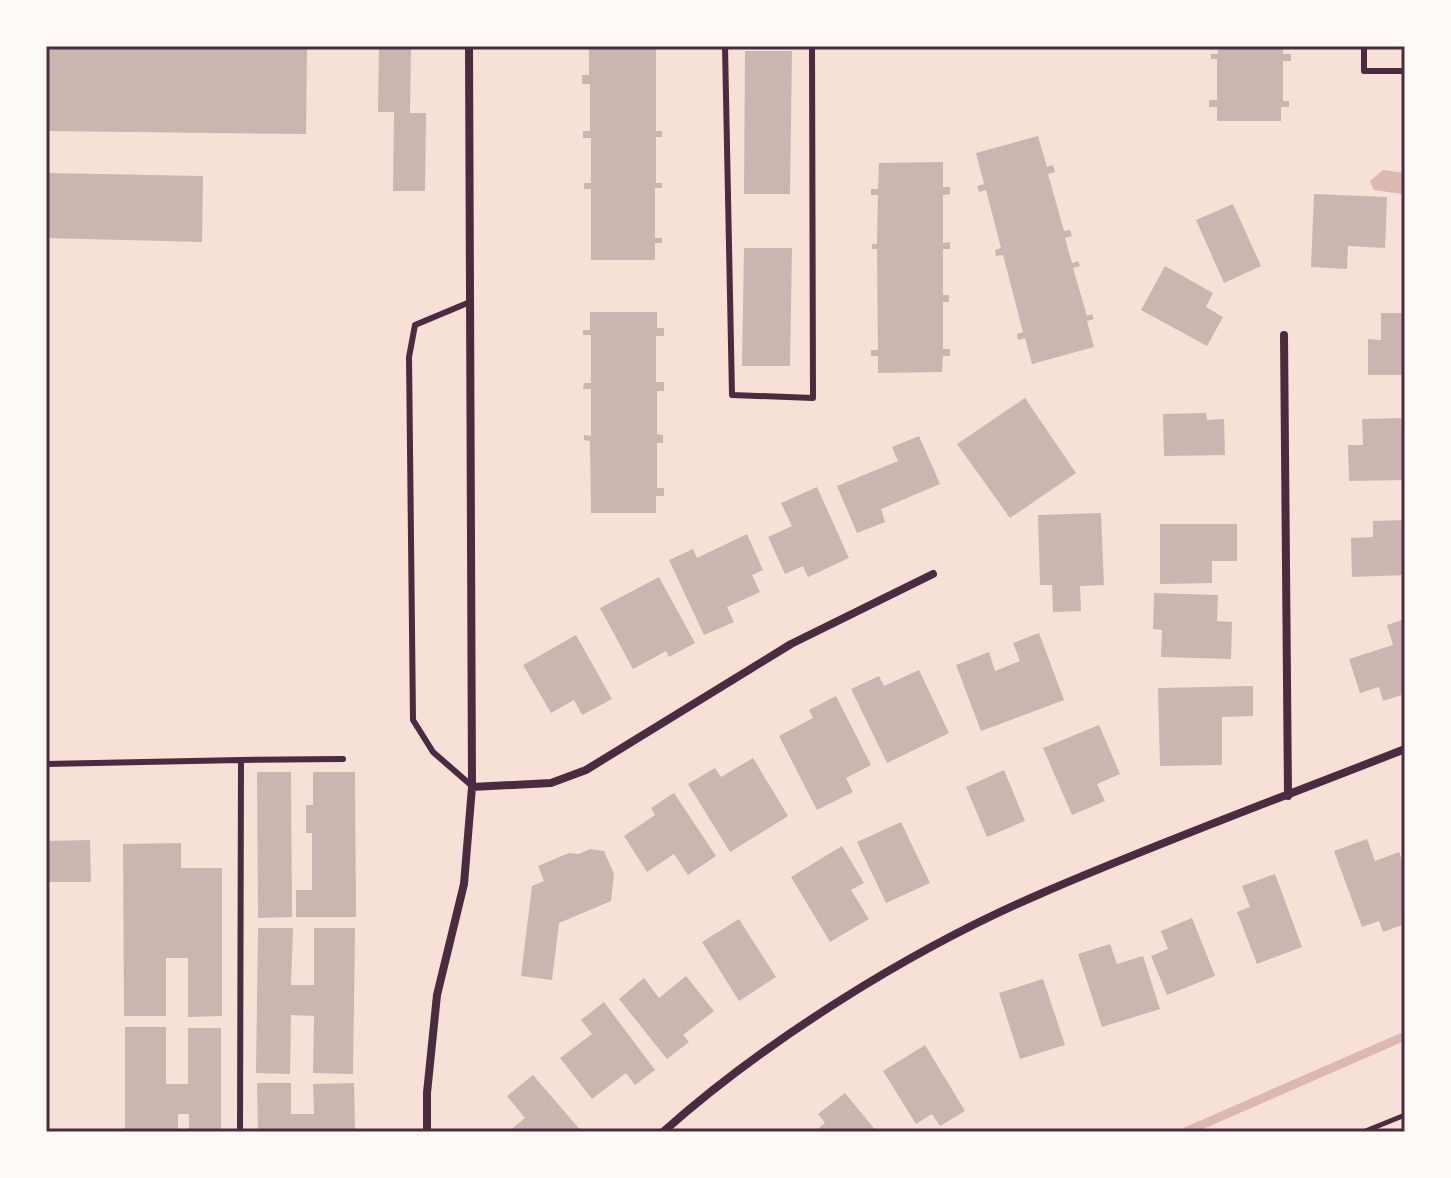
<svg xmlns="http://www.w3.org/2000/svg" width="1451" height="1178" viewBox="0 0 1451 1178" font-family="Poppins,sans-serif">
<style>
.water{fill:#dcb8b0}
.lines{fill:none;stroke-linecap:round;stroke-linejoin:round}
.stream{stroke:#dcb8b0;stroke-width:9}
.building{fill:#ccb4b1}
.path{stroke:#4a2c40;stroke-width:5}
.service{stroke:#4a2c40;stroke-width:6}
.minor{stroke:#4a2c40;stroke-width:8}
.neatline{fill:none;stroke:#4a2c40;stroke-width:3}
</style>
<rect width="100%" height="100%" fill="#f7e1d7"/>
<path class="water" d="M1383,170L1405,173L1402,194L1374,190L1370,181Z"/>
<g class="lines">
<path class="stream" d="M1185,1132L1405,1036"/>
</g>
<path class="building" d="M46,46H307L306,134L46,131Z
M379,46H411L410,113H426L425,191H393L394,112H378Z
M1218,46H1283V54H1291V61H1283V101H1289V107H1281V121H1217V107H1209V100H1217V59H1211V54H1218Z
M589,49H656V131H662V137H656V183H662V188H655V238H662V243H655V260H591V189H584V183H591V138H583V131H590V84H582V75H589Z
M745,51H792L790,194H744Z
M1038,136L1047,167L1053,165L1055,172L1048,174L1064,231L1070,230L1072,236L1065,238L1072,263L1078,261L1080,266L1073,268L1087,316L1092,314L1094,319L1087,321L1094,347L1032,364L1025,338L1018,340L1017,334L1023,332L1003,255L996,256L995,250L1001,248L986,190L979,192L977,186L984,184L976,153Z
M943,162V187H950V194L943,195V243L950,242V249H943V295H949V302H943V349H950V356H943L942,372L878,373V356H871V350H878L877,249H872V244H877L878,195H871V189H878L879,163Z
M46,173L203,176L202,242L46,238Z
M1314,194L1387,197L1385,248L1348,246L1347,269L1311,267Z
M1233,204L1261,266L1224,283L1196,220Z
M744,248H792L790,366H742Z
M1165,266L1213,293L1206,307L1223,317L1207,346L1141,310Z
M590,312H657V328H664V336H656V382H664V391H657V434L663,435V443H657V488H664V496H656V513H591L590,441L584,440V435L591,436V389H583L584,383H591V335H583V330H590Z
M1381,313H1405V375H1368V339L1381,340Z
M1025,398L1076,473L1010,518L957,444Z
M1206,413L1207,420L1224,419L1225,455L1164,456L1163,414Z
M1405,418V480L1349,481L1348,445H1363L1362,419Z
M919,436L940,484L881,509L885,522L857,533L837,486L898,461L892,447Z
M817,487L849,558L808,577L803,566L785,574L768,537L792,526L781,503Z
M1101,513L1104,585L1080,586L1081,611L1053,612L1052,585H1040L1038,515Z
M1405,520V575L1352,577L1351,538L1373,537V521Z
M1160,524H1237V561H1212V583L1160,584Z
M747,534L763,570L752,575L760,592L727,607L734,622L704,635L669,560L693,549L697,558Z
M659,577L695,643L669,657L666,651L633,669L600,608Z
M1154,593L1218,595L1217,621L1232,622L1231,659L1161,657L1162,630L1153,629Z
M1405,619V694L1383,701L1379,687L1360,693L1349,659L1393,645L1387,625Z
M1039,633L1064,700L981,731L956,665L989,652L995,671L1020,661L1013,643Z
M576,635L612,699L582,715L574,700L551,713L523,665Z
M919,670L949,733L887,763L851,689L879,676L884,686Z
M1253,686V716L1222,717V765L1160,766L1158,688Z
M836,696L871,765L846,778L853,792L817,810L779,736L813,718L809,710Z
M1099,725L1120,774L1097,784L1105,801L1072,815L1043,748Z
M753,758L788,816L730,852L688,784L715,768L721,777Z
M1004,770L1025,821L987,837L966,787Z
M257,772H291L292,917L258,918Z
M313,772H355L356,917H296V890H312V833H306V805H313Z
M674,793L716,856L688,875L674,854L647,872L624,836L655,815L651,808Z
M901,822L930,883L886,903L857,842Z
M1367,839L1375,861L1399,852L1405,867V924L1383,932L1379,921L1362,927L1334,851Z
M90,840L91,882H46V841Z
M181,843V868H222V1016L188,1017V958H166V1016H124L123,844Z
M842,846L864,883L851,890L869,919L830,942L791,877Z
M590,849L604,851L614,874L611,901L559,923L552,980L521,976L532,886L544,881L538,866L569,853L579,854Z
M1275,874L1302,947L1257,964L1237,912L1250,907L1242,886Z
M1192,918L1215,976L1167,995L1151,956L1168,949L1161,931Z
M739,919L776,977L739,1001L702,942Z
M258,928H293L291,985H314V928H355L353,1074L313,1073L314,1016L291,1015L290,1074L256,1073Z
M1110,944L1117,964L1143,956L1160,1009L1102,1027L1078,954Z
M686,976L714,1011L683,1035L689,1042L667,1059L619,999L644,978L659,998Z
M1043,979L1065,1045L1020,1059L999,993Z
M604,1002L655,1070L635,1085L626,1073L592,1099L560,1058L592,1034L581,1020Z
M125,1027H166V1084H188V1028H221V1132H189V1114H178V1132H125Z
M925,1045L965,1111L940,1126L932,1114L916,1124L883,1071Z
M533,1075L582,1132H508L525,1118L507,1096Z
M257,1083H291V1114H314L313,1084L354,1083L355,1132H258Z
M845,1093L877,1132H814L825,1123L818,1114Z"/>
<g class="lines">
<path class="path" d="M1363,1132L1405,1115"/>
<path class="service" d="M725,46L732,395L813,398L812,46
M1364,46V71H1405
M470,302L415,325L409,357L413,720L433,752L472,786
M46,764L241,760
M240,1132L241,760L343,759"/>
<path class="minor" d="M1284,335L1288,796
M472,787L551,783L586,770L791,644L933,574
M427,1132V1093L437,995L464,884L472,787L469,46
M663,1132C766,1040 912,949 1040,894C1160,842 1283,797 1405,749"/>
</g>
<rect width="1451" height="1178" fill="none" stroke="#fffaf5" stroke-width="96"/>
<rect x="48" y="48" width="1355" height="1082" class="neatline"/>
</svg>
